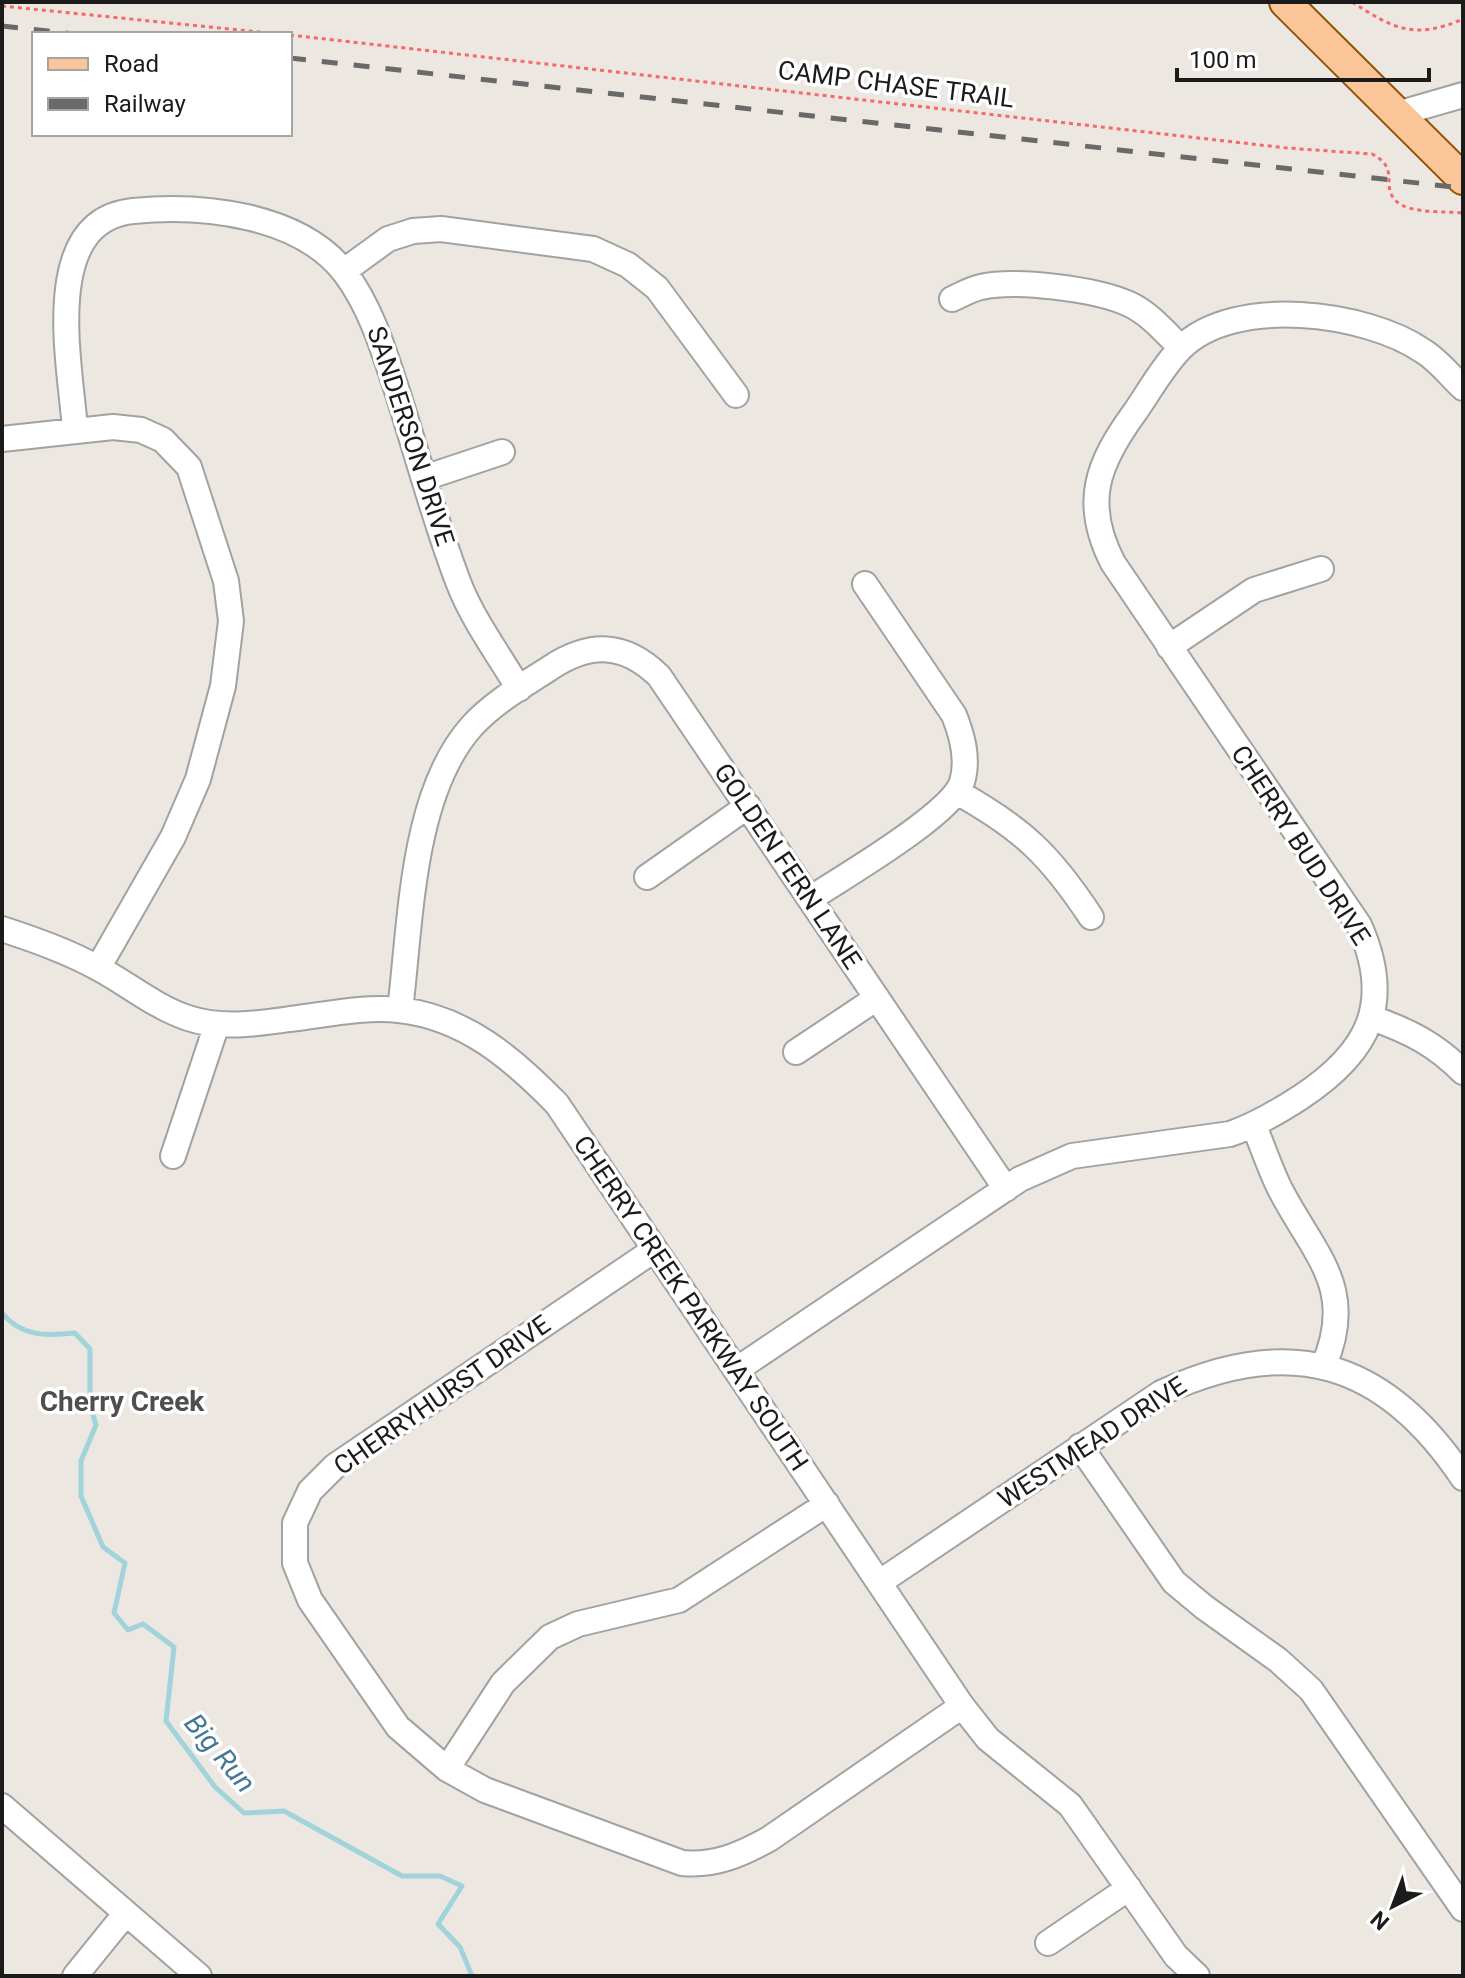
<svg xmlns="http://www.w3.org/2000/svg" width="1465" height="1978" viewBox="0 0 1465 1978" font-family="Roboto,sans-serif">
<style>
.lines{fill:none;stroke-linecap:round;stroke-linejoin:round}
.stream{stroke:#a1d3da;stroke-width:5}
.minor-casing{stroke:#a2a2a2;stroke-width:28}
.major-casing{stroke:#8f5103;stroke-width:34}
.path{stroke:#f66869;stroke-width:3;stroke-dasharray:4 4;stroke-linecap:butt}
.minor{stroke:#fff;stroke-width:24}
.major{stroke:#f9c599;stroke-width:30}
.rail{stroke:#696969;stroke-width:5;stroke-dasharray:16 16;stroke-linecap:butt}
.labels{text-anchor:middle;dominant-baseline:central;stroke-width:7;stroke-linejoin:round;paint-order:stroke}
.street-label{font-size:26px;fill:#1b1b1b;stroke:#fff}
.neighbourhood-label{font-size:28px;font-weight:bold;fill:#4e4e4e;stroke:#fff}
.water-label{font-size:28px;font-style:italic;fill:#457898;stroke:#fff}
</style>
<rect width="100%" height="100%" fill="#ece7e0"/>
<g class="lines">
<path class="stream" d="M2,1313C22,1337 46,1336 75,1333L90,1349V1405L96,1425L81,1461V1496L103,1547L125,1563L114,1613L128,1630L143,1624L174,1647L166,1721L215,1787L244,1813L284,1811L402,1876H440L462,1886L438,1924L460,1947L472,1976"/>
<defs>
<path id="minor" d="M1397,114L1463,95
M344,271L388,239L413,231L441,229L593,249L628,265L657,288L736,395
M952,299C961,295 971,289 981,287C1016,279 1096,289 1129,304C1149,313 1165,332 1181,348
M75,430C71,367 38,221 133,211C201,204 300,214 345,273C372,309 384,352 398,394C418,457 435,522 459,584C473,620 499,655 519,689
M2,439L113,427L141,430L163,440L189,467L226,581L231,621L223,686L198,779L173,837L98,968
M424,478L502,452
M1169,647L1254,590L1321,569
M957,792C1023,829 1050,855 1091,917
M647,877L748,806
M810,899C843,877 952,814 962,782C969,759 962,735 954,715L865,584
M2,929C35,940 67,951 98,968C128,984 155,1007 188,1018C221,1029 256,1024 290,1019C325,1015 363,1006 399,1010C465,1017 513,1059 557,1104L962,1706L988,1739L1070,1805L1176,1956L1197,1976
M400,1010C411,922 411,794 472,726C494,702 524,685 550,668C591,641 625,643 659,676L1006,1189
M1372,1018C1409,1031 1435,1044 1463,1072
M796,1052L877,998
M1254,1126C1263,1147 1270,1169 1280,1189C1314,1255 1357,1287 1324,1365
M173,1156L217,1024
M654,1250L335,1466L310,1491L295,1523V1563L310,1600L398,1727L447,1769L485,1790L682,1863C715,1866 740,1855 769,1839L962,1706
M736,1370L1020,1179L1072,1156L1230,1134C1256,1125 1278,1112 1301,1097C1369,1052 1394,1003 1359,925L1113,563C1082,503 1097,464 1135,412C1149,392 1163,366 1181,348C1234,295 1366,312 1423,351C1438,360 1450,376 1463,388
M1080,1446L1174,1582L1204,1607L1278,1660L1311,1690L1463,1909
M880,1582L1161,1393C1289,1333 1384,1360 1463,1478
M447,1769L503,1683L550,1637L578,1624L679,1600L827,1504
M2,1806L199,1976
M1048,1943L1129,1888
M75,1976L126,1913"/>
<path id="major" d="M1285,2L1463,179"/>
</defs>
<use href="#minor" class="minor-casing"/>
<use href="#major" class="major-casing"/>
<path class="path" d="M1352,2C1394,29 1414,40 1463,19
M2,6L279,34
M290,35L1287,148L1372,154C1401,169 1380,185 1396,201C1409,214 1445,211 1463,213"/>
<use href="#minor" class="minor"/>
<use href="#major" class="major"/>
<path class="rail" d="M2,26L74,34
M290,58L1463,188"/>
</g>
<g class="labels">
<g class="street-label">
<text transform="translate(896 84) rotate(7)">CAMP CHASE TRAIL</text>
<text transform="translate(411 436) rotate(72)">SANDERSON DRIVE</text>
<text transform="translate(1301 845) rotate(57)">CHERRY BUD DRIVE</text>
<text transform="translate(788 866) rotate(56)">GOLDEN FERN LANE</text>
<text transform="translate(691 1303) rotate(56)">CHERRY CREEK PARKWAY SOUTH</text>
<text transform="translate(442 1395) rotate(-35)">CHERRYHURST DRIVE</text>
<text transform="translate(1092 1442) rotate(-33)">WESTMEAD DRIVE</text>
</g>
<g class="neighbourhood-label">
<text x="122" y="1401">Cherry Creek</text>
</g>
<g class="water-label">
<text transform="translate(220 1753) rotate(50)">Big Run</text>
</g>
</g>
<rect width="1465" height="1978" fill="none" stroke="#1b1b1b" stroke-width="8"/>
<rect x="32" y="32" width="260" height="104" fill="#ffffff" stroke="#a4a4a4" stroke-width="2"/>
<rect x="48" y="58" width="40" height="12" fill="#f9c599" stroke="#a4a4a4" stroke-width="2"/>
<text x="104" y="72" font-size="24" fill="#1b1b1b">Road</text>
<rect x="48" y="98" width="40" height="12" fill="#696969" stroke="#a4a4a4" stroke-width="2"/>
<text x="104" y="112" font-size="24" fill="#1b1b1b">Railway</text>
<g transform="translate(1393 1906) rotate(222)" stroke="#ffffff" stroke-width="6" paint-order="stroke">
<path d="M0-6L14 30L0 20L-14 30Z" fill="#1b1b1b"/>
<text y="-12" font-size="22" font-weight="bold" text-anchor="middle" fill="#1b1b1b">N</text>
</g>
<path d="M1177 68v12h252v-12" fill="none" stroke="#1b1b1b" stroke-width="4"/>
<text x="1189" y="68" font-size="24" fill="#1b1b1b" stroke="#ffffff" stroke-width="6" paint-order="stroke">100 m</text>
</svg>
